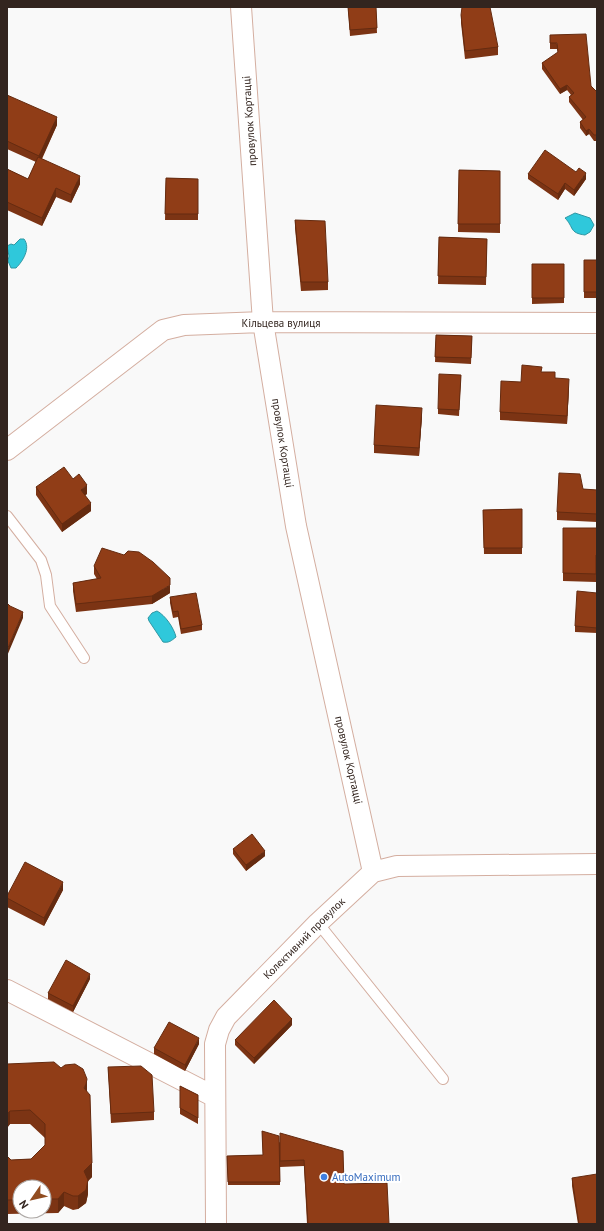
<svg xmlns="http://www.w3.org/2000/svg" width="604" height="1231" viewBox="0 0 604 1231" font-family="'PT Sans',sans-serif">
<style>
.water{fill:#2fc8db;stroke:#3097a3}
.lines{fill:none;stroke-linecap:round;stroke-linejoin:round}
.lane-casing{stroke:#d4aea0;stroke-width:12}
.street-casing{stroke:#d4aea0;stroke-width:22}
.lane{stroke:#fff;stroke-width:10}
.street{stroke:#fff;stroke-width:20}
.wall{fill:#7c3414;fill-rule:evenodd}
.shaded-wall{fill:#652b10}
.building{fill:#903d17;stroke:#652b10}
.shop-dot{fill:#3f7fe0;stroke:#fff;stroke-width:1.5}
.labels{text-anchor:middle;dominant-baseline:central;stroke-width:4;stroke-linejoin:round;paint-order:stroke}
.street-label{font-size:11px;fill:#33251f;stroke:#fff}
.shop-label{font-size:11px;fill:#366cbe;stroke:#fff;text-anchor:start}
</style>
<rect width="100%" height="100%" fill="#f9f9f9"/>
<path class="water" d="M575,213L590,218L594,225L590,232L585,235C569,233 574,227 565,218Z
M20,239H24C31,248 23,261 16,268H11L8,261L9,256L7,246L11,244L14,245Z
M157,611C165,615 174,628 176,637C171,641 169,643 163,642L149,621L148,618L152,613Z"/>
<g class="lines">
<defs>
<path id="lane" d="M7,516L41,560L46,575L50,606L84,658
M318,923L443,1079"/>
<path id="street" d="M241,7L263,322L296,526L373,872
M7,450L163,330L184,325L263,322L597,323
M7,990L215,1097
M216,1224L215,1044L219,1030L226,1017L318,923L373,872L397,866L597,864"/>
</defs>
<use href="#lane" class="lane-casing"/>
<use href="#street" class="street-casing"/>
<use href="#lane" class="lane"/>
<use href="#street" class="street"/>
</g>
<path class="wall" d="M348,7H376L377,33L350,36Z
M461,15L498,47V55L465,59L461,23Z
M550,35L591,86L597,92V141H594L589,134L586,136L580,128V122L583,120L569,102V97L571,95L567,90L560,94L542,69V63L558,53L557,49H550Z
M7,95L57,125L42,159L80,184L71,203L56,197L42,226L7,210V169L28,179L36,162L7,149Z
M459,170L500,171V233L458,232Z
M528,174L586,179L574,196L565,189L558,200L528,179Z
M166,178L198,179V220H165Z
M295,220L328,282V290L301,291L295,228Z
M439,237L487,239L486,285L438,284Z
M584,260H597V298H584Z
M532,264H564V303L532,304Z
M436,335L472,336L471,364L435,362Z
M542,372L555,378L569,387L567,424L500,420V412L521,382Z
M461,375L459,416L438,414V409Z
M422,416L419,456L374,453V445Z
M73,479L87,494L85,495L91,511L62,532L36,495V487Z
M583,489L597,490V522L557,520V512Z
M522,509V554H484L483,510Z
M563,528H597V563H596V582L563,581Z
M94,566L170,593L152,604L76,612L73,591V583L97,579L94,574Z
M597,593V633L575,632V626Z
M170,597L202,625V630L181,634L178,617L173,618L170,603Z
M233,849L265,856L246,871L233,854Z
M63,890L44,926L7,907V896Z
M90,979L73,1012L48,999V993Z
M292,1025L254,1064L235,1045V1040Z
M199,1044L185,1071L154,1054V1048Z
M7,1064L87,1091L92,1177L88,1181V1194L86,1203L78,1209L73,1210L64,1206L58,1213L7,1214V1156L11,1160L31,1159L45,1145V1138L30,1124H10L7,1128ZM20,1187H44V1211H20Z
M108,1067L154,1112V1120L111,1123Z
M180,1086L198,1095V1124L180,1114Z
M262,1131L344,1184L389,1224H307L304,1166L280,1167V1185H228L227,1156L263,1155Z
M572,1178L597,1224H578L572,1186Z"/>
<path class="shaded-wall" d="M567,85V90L560,94V89Z
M57,117V125L39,164V156Z
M589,129V134L586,136V131Z
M586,173V179L574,196V190Z
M80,176V184L71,203V195Z
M565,183V189L558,200V194Z
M56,188V197L42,226V218Z
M569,379V387L567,424V416Z
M422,408V416L419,456V448Z
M87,485V494L81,498V490Z
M91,503V511L62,532V524Z
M170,585V593L152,604V596Z
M23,612V618L7,656V650Z
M265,851V856L246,871V865Z
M63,882V890L44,926V918Z
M90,974V979L73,1012V1006Z
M292,1019V1025L254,1064V1058Z
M199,1038V1044L185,1071V1065Z
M87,1079V1093L84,1088Z
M10,1111V1124L7,1128V1114Z
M92,1163V1177L88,1181V1194L86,1203L78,1209V1196L84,1171Z
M64,1192V1206L58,1213V1199Z"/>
<path class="building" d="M348,7H376L377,28L350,30Z
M462,7H490L498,47L465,51L461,15Z
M586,34L591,86L597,92V135H594L589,129L586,131L580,122L586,117L569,97L574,93L567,85L560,89L542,63L558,52L557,43H550V35Z
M7,95L57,117L39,156L7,141Z
M545,150L576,172L579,168L586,173L574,190L565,183L558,194L528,174Z
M38,157L80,176L71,195L56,188L42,218L7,202V169L28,179Z
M459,170L500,171V224H458Z
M166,178L198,179V214H165Z
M295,220L325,221L328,282H301Z
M439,237L487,239L486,277L438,276Z
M584,260H597V292H584Z
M532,264H564V298H532Z
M436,335L472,336L471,358L435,357Z
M522,365L542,367L541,372H555V378L569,379L567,416L500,412L501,381L521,382Z
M439,374L461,375L459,410L438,409Z
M376,405L422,408L419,448L374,445Z
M64,467L73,479L79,474L87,485L81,490L91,503L62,524L36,487Z
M559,473L580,474L583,489L597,490V514L557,512Z
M522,509V548H484L483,510Z
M563,528H597V555H596V574L563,573Z
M102,548L124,555L128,551L139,552L153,562L170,578V585L152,596L76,604L73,583L101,578L94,566Z
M577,591L597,593V628L575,626Z
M196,593L202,625L181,629L178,611L173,612L170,597Z
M7,603L10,606L23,612L7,650Z
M252,834L265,851L246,865L233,849Z
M25,862L63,882L44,918L7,898V896Z
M66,960L90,974L73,1006L48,993Z
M274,1000L292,1019L254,1058L235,1040Z
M169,1022L199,1038L185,1065L154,1048Z
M54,1062L61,1068L65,1065L75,1064L83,1069L87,1079L86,1084L84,1088L90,1095L92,1163L84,1171L88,1180L86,1190L78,1196H73L64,1192L58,1199H44V1187H20V1200H7V1156L11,1160L31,1159L45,1145V1124L30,1110L10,1111L7,1114V1064Z
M141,1066L152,1075L154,1112L111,1114L108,1067Z
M180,1086L198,1095V1118L180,1108Z
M262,1131L279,1136L280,1182H228L227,1156L263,1155Z
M280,1133L343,1151L344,1184L387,1183L389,1224H308L304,1160L280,1161Z
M597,1174V1224H579L572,1178Z"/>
<circle class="shop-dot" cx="324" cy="1177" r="4"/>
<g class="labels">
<g class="street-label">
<text transform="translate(249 121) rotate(-94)">провулок Кортацці</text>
<text x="281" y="323">Кільцева вулиця</text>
<text transform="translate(283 443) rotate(81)">провулок Кортацці</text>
<text transform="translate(349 760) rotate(77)">провулок Кортацці</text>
<text transform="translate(304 938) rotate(-45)">Колективний провулок</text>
</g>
<g class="shop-label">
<text x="332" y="1177">AutoMaximum</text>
</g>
</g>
<rect width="604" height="1231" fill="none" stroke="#33251f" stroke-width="16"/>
<g transform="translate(32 1199) rotate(236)"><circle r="19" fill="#ffffff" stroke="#ada8a5"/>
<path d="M0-3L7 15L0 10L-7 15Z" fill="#914c20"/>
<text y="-6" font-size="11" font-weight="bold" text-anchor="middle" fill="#33251f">N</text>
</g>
</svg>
